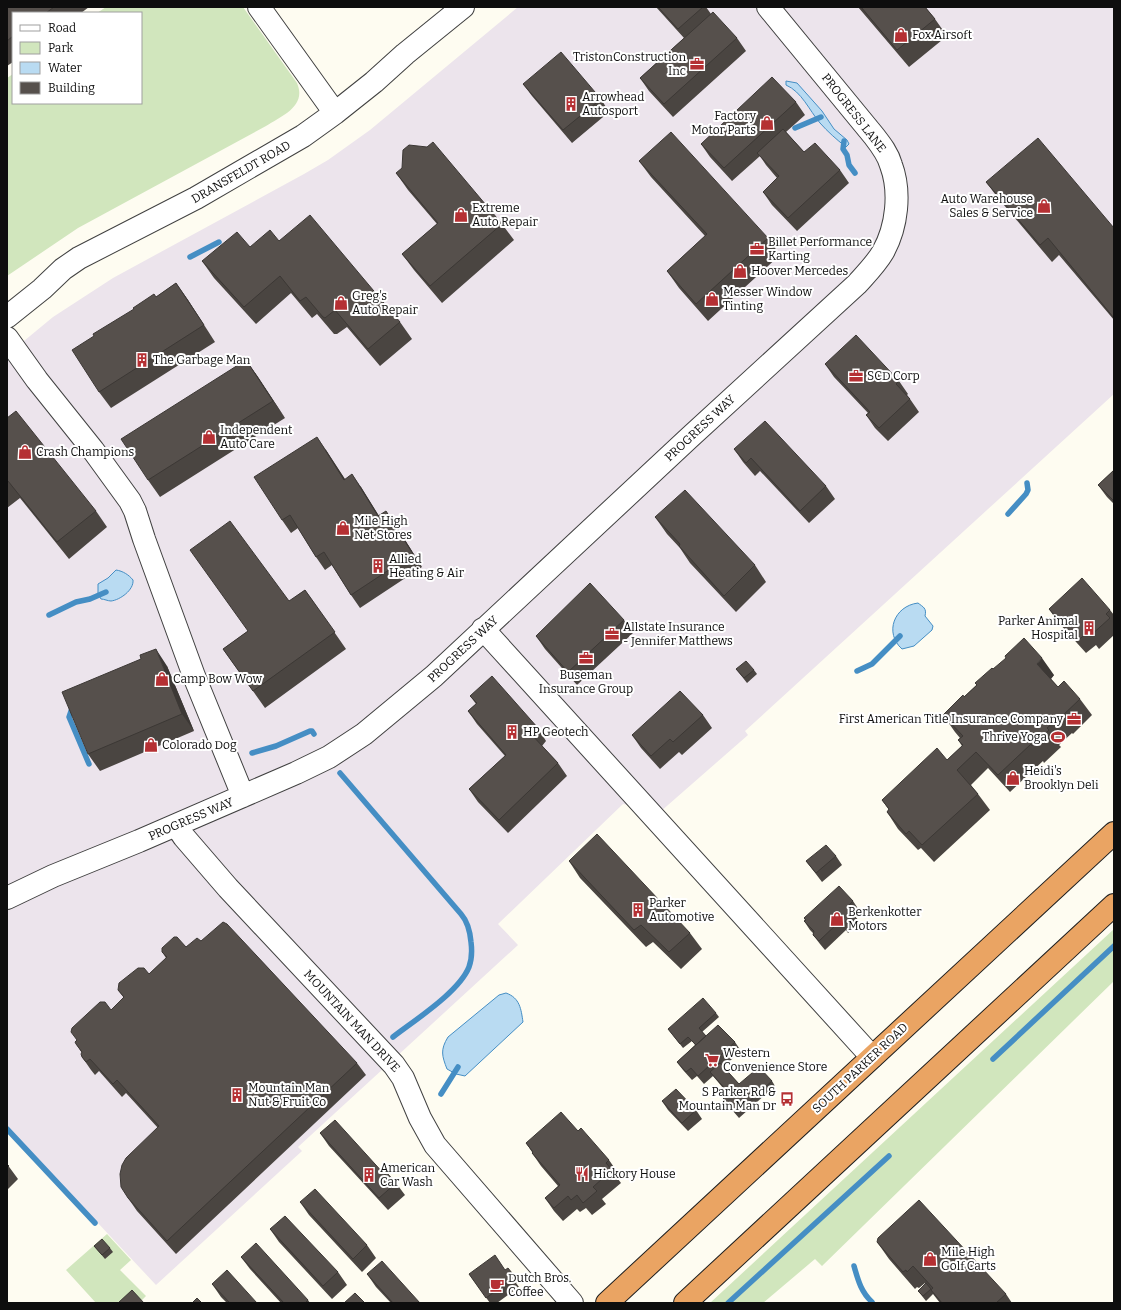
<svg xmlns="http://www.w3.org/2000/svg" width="1121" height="1310" viewBox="0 0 1121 1310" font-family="Bitter,serif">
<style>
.industrial{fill:#ece4ec}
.green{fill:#d1e6bd}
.water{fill:#b9dbf2;stroke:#458ec4}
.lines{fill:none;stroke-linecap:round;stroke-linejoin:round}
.stream{stroke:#458ec4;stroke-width:5.5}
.minor-casing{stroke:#414141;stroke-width:24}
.highway-casing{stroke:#1f1f1f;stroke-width:24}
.minor{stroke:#fff;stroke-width:22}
.highway{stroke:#eaa463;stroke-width:22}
.wall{fill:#4a4541}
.shaded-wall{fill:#3c3835}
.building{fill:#56504c;stroke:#3c3835}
.labels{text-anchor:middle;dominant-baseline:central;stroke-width:4;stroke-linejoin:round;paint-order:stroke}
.poi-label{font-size:12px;fill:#0e0e0e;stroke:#fff;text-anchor:start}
.street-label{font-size:12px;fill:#0e0e0e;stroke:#fff}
</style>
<rect width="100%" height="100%" fill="#fefcf1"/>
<path class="industrial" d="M518,7H1114V394L745,731L748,735L660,812L623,804L498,924L518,945L298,1147L302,1151L156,1285L7,1126V355L53,317L113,278L304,174L328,160L370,130Z"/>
<path class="green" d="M106,7H243L297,83C307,106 282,116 266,126L78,228L7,276V78L13,74V103H141V13H97Z
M1114,929V981L822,1266L815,1259L763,1303H710Z
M107,1234L131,1260L120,1270L146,1296L139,1303H96L66,1270Z"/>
<path class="water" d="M786,81L797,83L822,111L834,129L847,140L849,144L846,147C836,139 828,132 820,123C809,110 802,92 786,85Z
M116,570C123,571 129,575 133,580C134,590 120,600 111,601C108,601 104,599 101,599L98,594V584L108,578Z
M918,603C923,607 927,608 925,616L933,626L932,630L914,646L902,649C884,633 894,606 918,603Z
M506,993C520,998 521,1009 523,1022L465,1076L456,1074L447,1069C442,1056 440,1050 448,1037L499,995Z"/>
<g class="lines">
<path class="stream" d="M795,128L821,117
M844,141L843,149L847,155L849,165L855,173
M190,257L219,242
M1008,514L1026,494L1028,490L1027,483
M49,615L76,602L90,599L106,592
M857,671L872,664L900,636
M73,705L69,717L89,764
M252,753L276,746L310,731H312L314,734
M340,773L461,914C468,922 470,931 471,942C472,950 472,959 469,967C459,992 415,1020 393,1037
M993,1059L1114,946
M441,1094L458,1067
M7,1129L95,1223
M854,1266C858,1280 861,1292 872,1302
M728,1303L889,1156"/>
<defs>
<path id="minor" d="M259,7L335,113
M7,317L42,289L63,269L79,258L196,198L303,136L335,113L374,82L405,54L463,7
M7,338L37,380L93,450L130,501L135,511L144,539L194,676L243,796
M483,629L872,1057
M176,825L184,837L228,888L394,1065L403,1078L420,1118L435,1145L572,1303
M7,898L53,876L139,841L296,773L329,757L364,734L434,676L689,438L857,284C866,274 876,264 883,252C897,227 901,192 891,165C888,154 881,145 874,136L768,7"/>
<path id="highway" d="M607,1303L1114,833
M685,1303L1114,905"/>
</defs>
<use href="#minor" class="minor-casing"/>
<use href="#highway" class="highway-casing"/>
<use href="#minor" class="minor"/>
<use href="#highway" class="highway"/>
</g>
<path class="wall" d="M7,7H89L81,13H13V62L7,66Z
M656,7H706L711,14L737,38L746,51L673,117L649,91L640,78L684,38Z
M858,7H925L935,19L947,36L909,67Z
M523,84L601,99L609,112L572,143L532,96Z
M796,102L805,115L786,132L804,152L840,170L849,183L797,231L772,205L763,192L777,178L766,165L760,156L732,181L710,157L701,144Z
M639,161L768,238L780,255L708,321L679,288L667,271L705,236L651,177Z
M396,173L502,224L514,240L442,303L414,270L402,254L437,224L408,190Z
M986,182L1114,228V320L1059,255L1052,262L998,198Z
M279,241L400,322L412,339L380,366L347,327L337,334H334L317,314L312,318L291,293L256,324L214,278L202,261L250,247Z
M176,283L188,300L215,342L111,408L99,392L156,297Z
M246,360L258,377L285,418L160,497L148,480Z
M825,364L899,381L908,394L907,395L910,399L919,412L888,441L875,428L866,415L868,413L834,377Z
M7,418L96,511L107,527L69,559L20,498L7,508Z
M734,449L826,486L835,499L809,523L760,471L755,476L743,462Z
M326,450L345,479L361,487L379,516L395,524L422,567L360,608L351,595L332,565L325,570L316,557L298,528L291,533L282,520Z
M1114,470V504L1107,497L1098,485Z
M655,517L755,565L766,582L736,612L690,563L680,548L667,534Z
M305,590L346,649L265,708L223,649Z
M1049,609L1110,610L1114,615V635L1099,649L1096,645L1086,653L1058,622Z
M624,620L633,633L577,685L545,649L536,636Z
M167,666L194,731L100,771L88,754Z
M736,669L754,670L757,674L747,683Z
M993,669L1054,675L1051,679L1058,687L1080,699L1092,715L1073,734L1072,733L1059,745L1061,747L1044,763L1043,761L1010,792L988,768L971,785L978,794L990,810L934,862L921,848L918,850L898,829L887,812L889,810L882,800L947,760L962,746L958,740L960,738L955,732L943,715L964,697Z
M470,696L538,728L546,741L542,746L558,763L567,776L508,833L478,802L469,789L505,756L477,724L468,711L476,704Z
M703,715L712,728L682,755L679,752L660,769L641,748L632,735Z
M836,856L842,865L822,882L806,861Z
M569,861L690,933L702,949L681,969L653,942L646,947L580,878Z
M853,901L859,910L854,915L860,922L848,933L846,930L825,950L820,944L813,935V933L810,930L804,921L805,920L804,918Z
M201,941L357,1063L366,1075L176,1254L137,1211L128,1198L158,1128L126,1093L122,1097L99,1071L95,1075L91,1070L82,1057V1053L76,1044L124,998L118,990L149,974L166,958L162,952L186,947Z
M716,1013L719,1017L702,1032L706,1036L735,1042L741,1051L723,1067L739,1084L772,1081L775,1086L739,1118L726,1103L723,1099L728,1094L713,1076L704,1084L697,1076L692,1080L683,1070L677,1062L695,1045L692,1041L683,1048L668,1029Z
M662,1101L696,1110L702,1119L688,1131L668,1110Z
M578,1131L609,1160L618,1173L615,1175L621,1183L602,1199L606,1204L592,1215L586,1208L580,1212L577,1209L563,1221L554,1211L545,1198L558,1186L541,1166L532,1153V1152L526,1143Z
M320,1133L396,1183L405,1195L388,1210L329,1146Z
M7,1164L18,1179L7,1190Z
M300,1202L367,1245L376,1258L362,1272L309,1215Z
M270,1229L338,1272L347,1285L332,1299L279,1242Z
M877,1242L1006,1294L1012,1303H940L933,1294L926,1301L918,1291L926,1284L925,1283L919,1288L917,1287L915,1289L889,1259Z
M94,1246L110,1248L113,1252L105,1259Z
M241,1257L308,1300L310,1303H281L250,1269Z
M505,1270L512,1273L518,1281L516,1283L519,1287L497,1303H490L469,1274Z
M367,1274L420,1303H391L376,1287Z
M212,1284L257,1303H227L221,1297Z"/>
<path class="shaded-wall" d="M176,283L188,300L215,342L204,325Z
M246,360L258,377L285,418L273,401Z
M317,437L326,450L353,492L344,480Z
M352,474L361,487L387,529L378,516Z
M386,511L395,524L422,567L413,554Z
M156,649L167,666L194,731L182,714Z
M1042,658L1054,675L1049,681L1037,664Z"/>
<path class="building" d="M7,7H54L46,13H13V36L7,41Z
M658,7H703L678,29Z
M861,7H925L935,19L897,50Z
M713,12L737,38L664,104L640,78Z
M561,52L601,99L563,130L523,84Z
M772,77L796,102L724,168L701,144Z
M783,129L804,152L815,143L840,170L788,218L763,192L779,176L757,153Z
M671,132L768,238L696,304L667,271L707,234L639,161Z
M1038,138L1114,228V318L1048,238L1040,245L986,182Z
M433,142L502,224L430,286L402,254L438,223L396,173L402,168L403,150L409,145L427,147Z
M310,215L400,322L368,349L335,310L325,318L323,317L306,297L300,301L280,276L244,307L202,261L237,232L250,247L270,230L279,241Z
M176,283L204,325L99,392L72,350L94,336L93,334L134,309L133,308L154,294L156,297Z
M856,335L899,381L896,384L910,399L879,428L866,415L870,412L825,364Z
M246,360L273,401L148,480L121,439Z
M16,411L96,511L57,542L8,481L7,482V418Z
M765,421L826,486L800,511L751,458L746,463L734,449Z
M317,437L344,480L352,474L378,516L386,511L413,554L351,595L324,552L316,557L290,515L282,520L254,477Z
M1114,470V501L1098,485Z
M685,490L755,565L724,596L679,546L680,544L655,517Z
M230,521L289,601L305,590L335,632L253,691L223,649L248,631L190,550Z
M1082,578L1110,610L1106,614L1110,618L1090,636L1087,633L1077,641L1049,609Z
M590,583L624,620L568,672L536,636Z
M1024,638L1042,658L1037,664L1058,687L1064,681L1080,699L1061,717L1060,716L1047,728L1049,730L1032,746L1031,744L998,775L976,752L957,770L978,794L922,845L909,831L906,834L887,812L889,809L882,800L937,748L947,760L963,745L958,740L963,736L943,715L963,695L964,697L977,685L975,683L992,668L993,669L1006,658L1005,656Z
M156,649L182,714L88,754L62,692L141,659L140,655Z
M746,661L754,670L744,678L736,669Z
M492,676L538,728L531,734L558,763L499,820L469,789L506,755L468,711L477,703L470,696Z
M680,691L703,715L673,742L670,739L651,756L632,735Z
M597,834L690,933L669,952L641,925L634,930L569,861Z
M826,845L836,856L816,873L806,861Z
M839,886L853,901L847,907L854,914L842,924L839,922L819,941L813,935L814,931L804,921L806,920L804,918Z
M223,922L227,924L357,1063L167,1241L128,1198L121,1187L120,1174L122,1165L126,1158L159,1126L117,1080L113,1084L90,1059L86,1062L82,1057L81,1054L82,1052L76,1044L75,1042L77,1040L71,1032L72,1028L100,1002H105L111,1010L124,997L118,990L119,983L138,968H144L149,974L167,957L162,952V948L174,937H177L186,947L197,938L201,941Z
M703,998L716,1013L699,1028L706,1036L696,1045L688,1037L680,1044L668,1029Z
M718,1025L735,1042L698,1076L691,1068L686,1072L677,1062Z
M720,1063L739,1084L759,1067L772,1081L736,1113L723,1099L729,1093L710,1072Z
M676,1089L696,1110L682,1123L662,1101Z
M561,1112L578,1131L581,1128L609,1160L606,1163L612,1170L593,1187L597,1191L583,1203L577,1195L571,1200L568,1196L554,1208L545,1198L560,1185L532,1153L533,1152L526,1143Z
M335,1120L385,1175L387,1173L396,1183L379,1198L320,1133Z
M7,1164L9,1166L7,1168Z
M315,1189L367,1245L353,1259L300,1202Z
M919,1200L1006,1294L996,1303H942L931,1290L933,1288L913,1266L907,1272L906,1270L903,1272L877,1242L878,1238Z
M285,1216L338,1272L323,1286L270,1229Z
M102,1239L110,1248L102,1255L94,1246Z
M256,1243L308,1300L305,1303H284L241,1257Z
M495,1255L505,1270L508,1268L512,1273L510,1275L513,1278L486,1298L469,1274Z
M382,1261L420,1303H393L367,1274Z
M227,1270L257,1303H230L212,1284Z
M926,1283L931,1289L923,1296L918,1291Z
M132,1290L144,1303H118Z
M355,1293L365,1303H344Z
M197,1298L202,1303H192Z"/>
<defs>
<symbol id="shop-bare" viewBox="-9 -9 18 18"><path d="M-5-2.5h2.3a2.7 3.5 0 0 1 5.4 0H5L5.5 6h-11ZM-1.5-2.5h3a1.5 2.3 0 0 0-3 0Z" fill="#b53033" stroke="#fff" stroke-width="2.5" paint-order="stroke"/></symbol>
<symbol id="office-bare" viewBox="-9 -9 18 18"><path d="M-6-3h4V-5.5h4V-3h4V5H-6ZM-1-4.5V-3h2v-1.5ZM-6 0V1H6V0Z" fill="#b53033" stroke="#fff" stroke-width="2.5" paint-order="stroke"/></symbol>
<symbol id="building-bare" viewBox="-9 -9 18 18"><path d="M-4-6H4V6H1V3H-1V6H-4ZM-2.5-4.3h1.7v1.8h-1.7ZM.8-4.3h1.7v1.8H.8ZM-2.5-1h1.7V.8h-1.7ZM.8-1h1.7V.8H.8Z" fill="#b53033" stroke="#fff" stroke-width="2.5" paint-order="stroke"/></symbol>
<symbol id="stadium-bare" viewBox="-9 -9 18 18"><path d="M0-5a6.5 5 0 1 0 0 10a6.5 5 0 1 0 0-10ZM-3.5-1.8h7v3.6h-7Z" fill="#b53033" stroke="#fff" stroke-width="2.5" paint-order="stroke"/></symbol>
<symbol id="supermarket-bare" viewBox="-9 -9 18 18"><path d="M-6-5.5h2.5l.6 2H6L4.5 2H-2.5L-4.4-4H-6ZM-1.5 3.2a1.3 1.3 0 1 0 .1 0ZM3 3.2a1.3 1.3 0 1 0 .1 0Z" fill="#b53033" stroke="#fff" stroke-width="2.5" paint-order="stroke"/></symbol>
<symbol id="bus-bare" viewBox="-9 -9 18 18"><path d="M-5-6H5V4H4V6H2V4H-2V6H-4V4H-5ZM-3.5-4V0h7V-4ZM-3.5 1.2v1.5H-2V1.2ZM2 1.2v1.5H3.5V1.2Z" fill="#b53033" stroke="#fff" stroke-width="2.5" paint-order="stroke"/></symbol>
<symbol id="restaurant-bare" viewBox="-9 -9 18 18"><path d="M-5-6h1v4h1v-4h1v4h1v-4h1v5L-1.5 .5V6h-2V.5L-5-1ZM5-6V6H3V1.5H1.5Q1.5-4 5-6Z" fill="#b53033" stroke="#fff" stroke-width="2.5" paint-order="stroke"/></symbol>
<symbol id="cafe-bare" viewBox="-9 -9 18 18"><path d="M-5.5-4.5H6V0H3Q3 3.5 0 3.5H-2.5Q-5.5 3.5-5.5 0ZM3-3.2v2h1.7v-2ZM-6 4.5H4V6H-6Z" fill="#b53033" stroke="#fff" stroke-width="2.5" paint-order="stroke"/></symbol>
</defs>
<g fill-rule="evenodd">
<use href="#shop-bare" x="891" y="25" width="20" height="20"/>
<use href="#office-bare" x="687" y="54" width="20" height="20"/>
<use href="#building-bare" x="561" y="94" width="20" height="20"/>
<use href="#shop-bare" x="757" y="113" width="20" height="20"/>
<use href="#shop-bare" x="1034" y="196" width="20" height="20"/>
<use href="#shop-bare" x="451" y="205" width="20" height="20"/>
<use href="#office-bare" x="747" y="239" width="20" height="20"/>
<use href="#shop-bare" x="730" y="261" width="20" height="20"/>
<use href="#shop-bare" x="702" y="289" width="20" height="20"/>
<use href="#shop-bare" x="331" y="293" width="20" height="20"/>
<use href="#building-bare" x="132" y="350" width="20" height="20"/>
<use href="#office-bare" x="846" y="366" width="20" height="20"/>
<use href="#shop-bare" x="199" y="427" width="20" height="20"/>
<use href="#shop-bare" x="15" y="442" width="20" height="20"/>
<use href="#shop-bare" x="333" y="518" width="20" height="20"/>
<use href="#building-bare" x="368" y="556" width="20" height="20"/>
<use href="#building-bare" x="1079" y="618" width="20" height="20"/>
<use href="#office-bare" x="602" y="624" width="20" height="20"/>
<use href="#office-bare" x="576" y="648" width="20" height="20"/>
<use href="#shop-bare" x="152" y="669" width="20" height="20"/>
<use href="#office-bare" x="1064" y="709" width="20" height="20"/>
<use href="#building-bare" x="502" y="722" width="20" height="20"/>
<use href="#stadium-bare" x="1048" y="727" width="20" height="20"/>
<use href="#shop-bare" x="141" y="735" width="20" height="20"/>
<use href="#shop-bare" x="1003" y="768" width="20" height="20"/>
<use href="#building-bare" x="628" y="900" width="20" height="20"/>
<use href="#shop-bare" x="827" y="909" width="20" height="20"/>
<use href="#supermarket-bare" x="702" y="1050" width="20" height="20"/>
<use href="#building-bare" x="227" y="1085" width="20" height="20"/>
<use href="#bus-bare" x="777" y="1089" width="20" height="20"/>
<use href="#restaurant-bare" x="572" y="1164" width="20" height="20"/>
<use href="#building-bare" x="359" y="1165" width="20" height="20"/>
<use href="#shop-bare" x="920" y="1249" width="20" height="20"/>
<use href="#cafe-bare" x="487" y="1275" width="20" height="20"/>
</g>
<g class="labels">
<g class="poi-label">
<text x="912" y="35">Fox Airsoft</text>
<text x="686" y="57" text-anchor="end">TristonConstruction<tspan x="686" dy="14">Inc</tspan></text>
<text x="582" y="97">Arrowhead<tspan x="582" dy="14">Autosport</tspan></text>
<text x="756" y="116" text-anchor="end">Factory<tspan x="756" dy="14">Motor Parts</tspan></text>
<text x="1033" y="199" text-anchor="end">Auto Warehouse<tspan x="1033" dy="14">Sales &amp; Service</tspan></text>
<text x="472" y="208">Extreme<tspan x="472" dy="14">Auto Repair</tspan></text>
<text x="768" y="242">Billet Performance<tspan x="768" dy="14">Karting</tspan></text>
<text x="751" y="271">Hoover Mercedes</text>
<text x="723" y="292">Messer Window<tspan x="723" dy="14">Tinting</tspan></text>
<text x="352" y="296">Greg's<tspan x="352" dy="14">Auto Repair</tspan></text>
<text x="153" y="360">The Garbage Man</text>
<text x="867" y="376">SCD Corp</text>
<text x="220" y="430">Independent<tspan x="220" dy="14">Auto Care</tspan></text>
<text x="36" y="452">Crash Champions</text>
<text x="354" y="521">Mile High<tspan x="354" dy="14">Net Stores</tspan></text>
<text x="389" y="559">Allied<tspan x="389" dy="14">Heating &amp; Air</tspan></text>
<text x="1078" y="621" text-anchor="end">Parker Animal<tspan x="1078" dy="14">Hospital</tspan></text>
<text x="623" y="627">Allstate Insurance<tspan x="623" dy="14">- Jennifer Matthews</tspan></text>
<text x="586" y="675" text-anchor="middle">Buseman<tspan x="586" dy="14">Insurance Group</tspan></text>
<text x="173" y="679">Camp Bow Wow</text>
<text x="1063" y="719" text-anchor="end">First American Title Insurance Company</text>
<text x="523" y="732">HP Geotech</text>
<text x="1047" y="737" text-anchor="end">Thrive Yoga</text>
<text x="162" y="745">Colorado Dog</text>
<text x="1024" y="771">Heidi's<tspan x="1024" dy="14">Brooklyn Deli</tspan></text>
<text x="649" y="903">Parker<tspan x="649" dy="14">Automotive</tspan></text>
<text x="848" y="912">Berkenkotter<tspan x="848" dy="14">Motors</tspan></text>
<text x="723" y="1053">Western<tspan x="723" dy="14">Convenience Store</tspan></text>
<text x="248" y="1088">Mountain Man<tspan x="248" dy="14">Nut &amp; Fruit Co</tspan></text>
<text x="776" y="1092" text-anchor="end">S Parker Rd &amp;<tspan x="776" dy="14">Mountain Man Dr</tspan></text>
<text x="380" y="1168">American<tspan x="380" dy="14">Car Wash</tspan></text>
<text x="593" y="1174">Hickory House</text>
<text x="941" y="1252">Mile High<tspan x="941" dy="14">Golf Carts</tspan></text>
<text x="508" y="1278">Dutch Bros.<tspan x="508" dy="14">Coffee</tspan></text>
</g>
<g class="street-label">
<text transform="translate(854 113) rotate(52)">PROGRESS LANE</text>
<text transform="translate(241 172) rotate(-30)">DRANSFELDT ROAD</text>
<text transform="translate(700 428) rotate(-43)">PROGRESS WAY</text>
<text transform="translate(463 649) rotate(-43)">PROGRESS WAY</text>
<text transform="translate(191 819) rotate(-23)">PROGRESS WAY</text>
<text transform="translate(352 1021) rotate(47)">MOUNTAIN MAN DRIVE</text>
<text transform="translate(860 1068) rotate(-43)">SOUTH PARKER ROAD</text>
</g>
</g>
<rect width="1121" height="1310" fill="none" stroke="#0e0e0e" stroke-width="16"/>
<rect x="12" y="12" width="130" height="92" fill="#ffffff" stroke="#9f9f9f"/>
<rect x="20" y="25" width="20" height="6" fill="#ffffff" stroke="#9f9f9f"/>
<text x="48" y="32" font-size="12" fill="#0e0e0e">Road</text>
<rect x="20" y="42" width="20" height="12" fill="#d1e6bd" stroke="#9f9f9f"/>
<text x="48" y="52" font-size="12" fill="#0e0e0e">Park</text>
<rect x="20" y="62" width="20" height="12" fill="#b9dbf2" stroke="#9f9f9f"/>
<text x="48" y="72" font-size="12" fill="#0e0e0e">Water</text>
<rect x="20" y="82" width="20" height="12" fill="#56504c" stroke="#9f9f9f"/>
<text x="48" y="92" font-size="12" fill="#0e0e0e">Building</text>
</svg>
